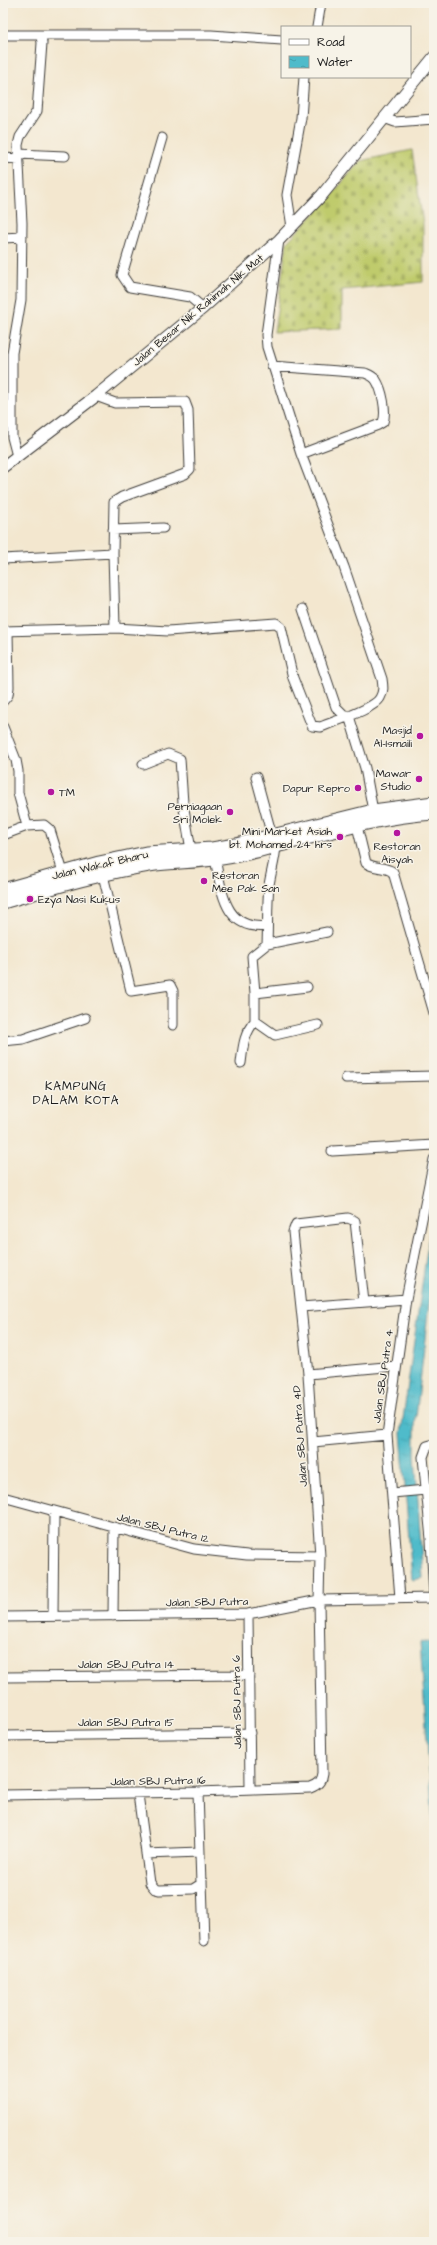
<svg xmlns="http://www.w3.org/2000/svg" width="437" height="2245" viewBox="0 0 437 2245" font-family="'Architects Daughter',sans-serif">
<style>
.cemetery{fill:url(#cemetery-stones);stroke:#6e7444}
.water{fill:url(#water-ripples);stroke:#366c73}
.lines{fill:none;stroke-linecap:round;stroke-linejoin:round}
.minor-casing{stroke:#3c3a37;stroke-width:11}
.tertiary-casing{stroke:#3c3a37;stroke-width:13}
.primary-casing{stroke:#3c3a37;stroke-width:15}
.minor{stroke:#fff;stroke-width:9}
.tertiary{stroke:#fff;stroke-width:11}
.primary{stroke:#fff;stroke-width:13}
.poi-dot{fill:#b5179e;stroke:#f7f3e8;stroke-width:1.5}
.labels{text-anchor:middle;dominant-baseline:central;stroke-width:3;stroke-linejoin:round;paint-order:stroke}
.street-label{font-size:11px;fill:#1c1c1c;stroke:#f7f3e8}
.poi-label{font-size:11px;fill:#1c1c1c;stroke:#f7f3e8;text-anchor:end}
.neighbourhood-label{font-size:12px;letter-spacing:1px;fill:#1c1c1c;stroke:#f7f3e8}
</style>
<defs>
<pattern id="cemetery-stones" width="16" height="16" patternUnits="userSpaceOnUse"><rect width="16" height="16" fill="#bfcb6c"/><path d="M2 7V4a2 2 0 0 1 4 0v3zM10 15v-3a2 2 0 0 1 4 0v3z" fill="#a4ae5d"/></pattern>
<pattern id="water-ripples" width="26" height="14" patternUnits="userSpaceOnUse"><rect width="26" height="14" fill="#4fbbca"/><path d="M2 4q2-2 4 0t4 0M15 11q2-2 4 0t4 0" fill="none" stroke="#44a0ad"/></pattern>
</defs>
<rect width="100%" height="100%" fill="#f7f3e8"/>
<filter id="ink" filterUnits="userSpaceOnUse"><feTurbulence type="fractalNoise" baseFrequency=".025" numOctaves="2"/><feDisplacementMap in="SourceGraphic" scale="8" xChannelSelector="R" yChannelSelector="G"/><feConvolveMatrix kernelMatrix="1 2 1 2 8 2 1 2 1" color-interpolation-filters="sRGB"/></filter>
<filter id="wash" filterUnits="userSpaceOnUse"><feTurbulence type="fractalNoise" baseFrequency=".012" numOctaves="4" result="noise"/><feDisplacementMap in="SourceGraphic" scale="16" xChannelSelector="R" yChannelSelector="G"/><feGaussianBlur stdDeviation="0.9" result="paint"/><feColorMatrix in="noise" values="0 0 0 0 0 0 0 0 0 0 0 0 0 0 0 0 0 1.4 0 .05"/><feComposite in="paint" operator="in"/></filter>
<g filter="url(#wash)">
<rect width="100%" height="100%" fill="#f3e7cf"/>
<path class="cemetery" d="M412,150L423,224V282L342,290V329L274,332L287,242L326,202L360,161Z"/>
<path class="water" d="M434,1200V1260L415,1426V1456L423,1578L412,1580L401,1433Z
M430,1641L434,1730V1839L420,1642Z"/>
</g>
<g filter="url(#ink)">
<g class="lines">
<defs>
<path id="minor" d="M317,27L321,3
M3,35H211L282,40
M384,118L395,122L434,119
M162,138L122,275L130,287L190,297L203,308
M18,154L65,156
M3,158L19,159
M292,227L287,195L301,118L304,77
M3,238L22,237
M272,366L365,373C370,375 373,376 376,380C382,389 387,412 383,422L378,425L301,454
M96,396L115,403L185,402L188,410L190,469L185,474L122,497L114,502L113,553L115,628
M17,456L12,437V353L21,300L22,223L18,145L20,137L37,111L42,43L41,35
M113,530L163,528
M3,559L113,553
M303,609L336,707L346,717
M3,631L115,628L168,631L276,623L281,627L293,678L312,726L321,727C334,721 373,710 380,698C384,691 383,686 382,679L344,567L301,454L267,347L266,335L279,240
M3,701L8,695L9,687L8,631
M349,716L365,768L373,811
M3,727L16,760L18,771V793L27,826
M143,764L168,754L180,759L183,803L191,850
M256,777L272,836
M357,826L366,863C374,869 384,866 393,872L434,1013
M3,835L27,826L44,825L50,830L63,872
M276,846C275,860 271,872 269,885C267,905 268,925 267,944L327,932
M215,859C222,891 224,931 267,926
M103,875L131,991L170,985L173,991V1025
M267,944L252,956L255,993L307,987
M255,1021L275,1035L318,1025
M3,1041L23,1039L85,1018
M241,1063C243,1047 244,1033 255,1021V993
M346,1078L434,1076
M332,1151L434,1145
M301,1307L406,1299
M308,1374L396,1366
M313,1442L387,1435
M392,1493L426,1490
M3,1497L194,1549L247,1555L320,1556
M400,1598L387,1435L406,1299L434,1159
M434,1598L431,1539L423,1457L427,1446L434,1444
M248,1614L250,1789
M53,1616L54,1512
M113,1616L114,1528
M3,1617L248,1614L319,1600L434,1598
M3,1677L249,1675
M3,1736L250,1733
M138,1794L150,1883L155,1889L159,1890L193,1889L201,1884L198,1792
M3,1795L198,1792L310,1788C318,1785 321,1782 322,1774L319,1600L320,1556L308,1374L293,1232L296,1224L348,1218L355,1221L364,1302
M146,1854L200,1852
M202,1881L204,1941"/>
<path id="tertiary" d="M3,467L96,396L203,308L279,240L322,195L434,57"/>
<path id="primary" d="M3,890L99,863L146,853L212,849L236,845L373,811L434,803
M3,902C51,888 100,873 149,865C179,861 210,862 239,855C304,841 367,817 434,813"/>
</defs>
<use href="#minor" class="minor-casing"/>
<use href="#tertiary" class="tertiary-casing"/>
<use href="#primary" class="primary-casing"/>
<use href="#minor" class="minor"/>
<use href="#tertiary" class="tertiary"/>
<use href="#primary" class="primary"/>
</g>
</g>
<g class="poi-dot">
<circle cx="420" cy="736" r="4"/>
<circle cx="419" cy="779" r="4"/>
<circle cx="358" cy="788" r="4"/>
<circle cx="51" cy="792" r="4"/>
<circle cx="230" cy="812" r="4"/>
<circle cx="397" cy="833" r="4"/>
<circle cx="340" cy="837" r="4"/>
<circle cx="204" cy="881" r="4"/>
<circle cx="30" cy="899" r="4"/>
</g>
<g class="labels">
<g class="street-label">
<text transform="translate(198 310) rotate(-40)">Jalan Besar Nik Rahimah Nik Mat</text>
<text transform="translate(100 865) rotate(-13)">Jalan Wakaf Bharu</text>
<text transform="translate(383 1376) rotate(-82)">Jalan SBJ Putra 4</text>
<text transform="translate(300 1436) rotate(-94)">Jalan SBJ Putra 4D</text>
<text transform="translate(163 1528) rotate(14)">Jalan SBJ Putra 12</text>
<text transform="translate(207 1602) rotate(-1)">Jalan SBJ Putra</text>
<text x="126" y="1664">Jalan SBJ Putra 14</text>
<text transform="translate(237 1702) rotate(-91)">Jalan SBJ Putra 6</text>
<text x="126" y="1722">Jalan SBJ Putra 15</text>
<text transform="translate(158 1781) rotate(-1)">Jalan SBJ Putra 16</text>
</g>
<g class="poi-label">
<text x="412" y="730">Masjid<tspan x="412" dy="13">Al-Ismaili</tspan></text>
<text x="411" y="773">Mawar<tspan x="411" dy="13">Studio</tspan></text>
<text x="350" y="788">Dapur Repro</text>
<text x="59" y="792" text-anchor="start">TM</text>
<text x="222" y="806">Perniagaan<tspan x="222" dy="13">Sri Molek</tspan></text>
<text x="332" y="831">Mini Market Asiah<tspan x="332" dy="13">bt. Mohamed 24 hrs</tspan></text>
<text x="397" y="846" text-anchor="middle">Restoran<tspan x="397" dy="13">Aisyah</tspan></text>
<text x="212" y="875" text-anchor="start">Restoran<tspan x="212" dy="13">Mee Pak San</tspan></text>
<text x="38" y="899" text-anchor="start">Ezya Nasi Kukus</text>
</g>
<g class="neighbourhood-label">
<text x="76" y="1086">KAMPUNG<tspan x="76" dy="14">DALAM KOTA</tspan></text>
</g>
</g>
<rect width="437" height="2245" fill="none" stroke="#f7f3e8" stroke-width="16"/>
<rect x="281" y="26" width="130" height="52" fill="#f7f3e8" stroke="#9f9d96"/>
<rect x="289" y="39" width="20" height="6" fill="#ffffff" stroke="#9f9d96"/>
<text x="317" y="46" font-size="12" fill="#1c1c1c">Road</text>
<rect x="289" y="56" width="20" height="12" fill="url(#water-ripples)" stroke="#9f9d96"/>
<text x="317" y="66" font-size="12" fill="#1c1c1c">Water</text>
</svg>
